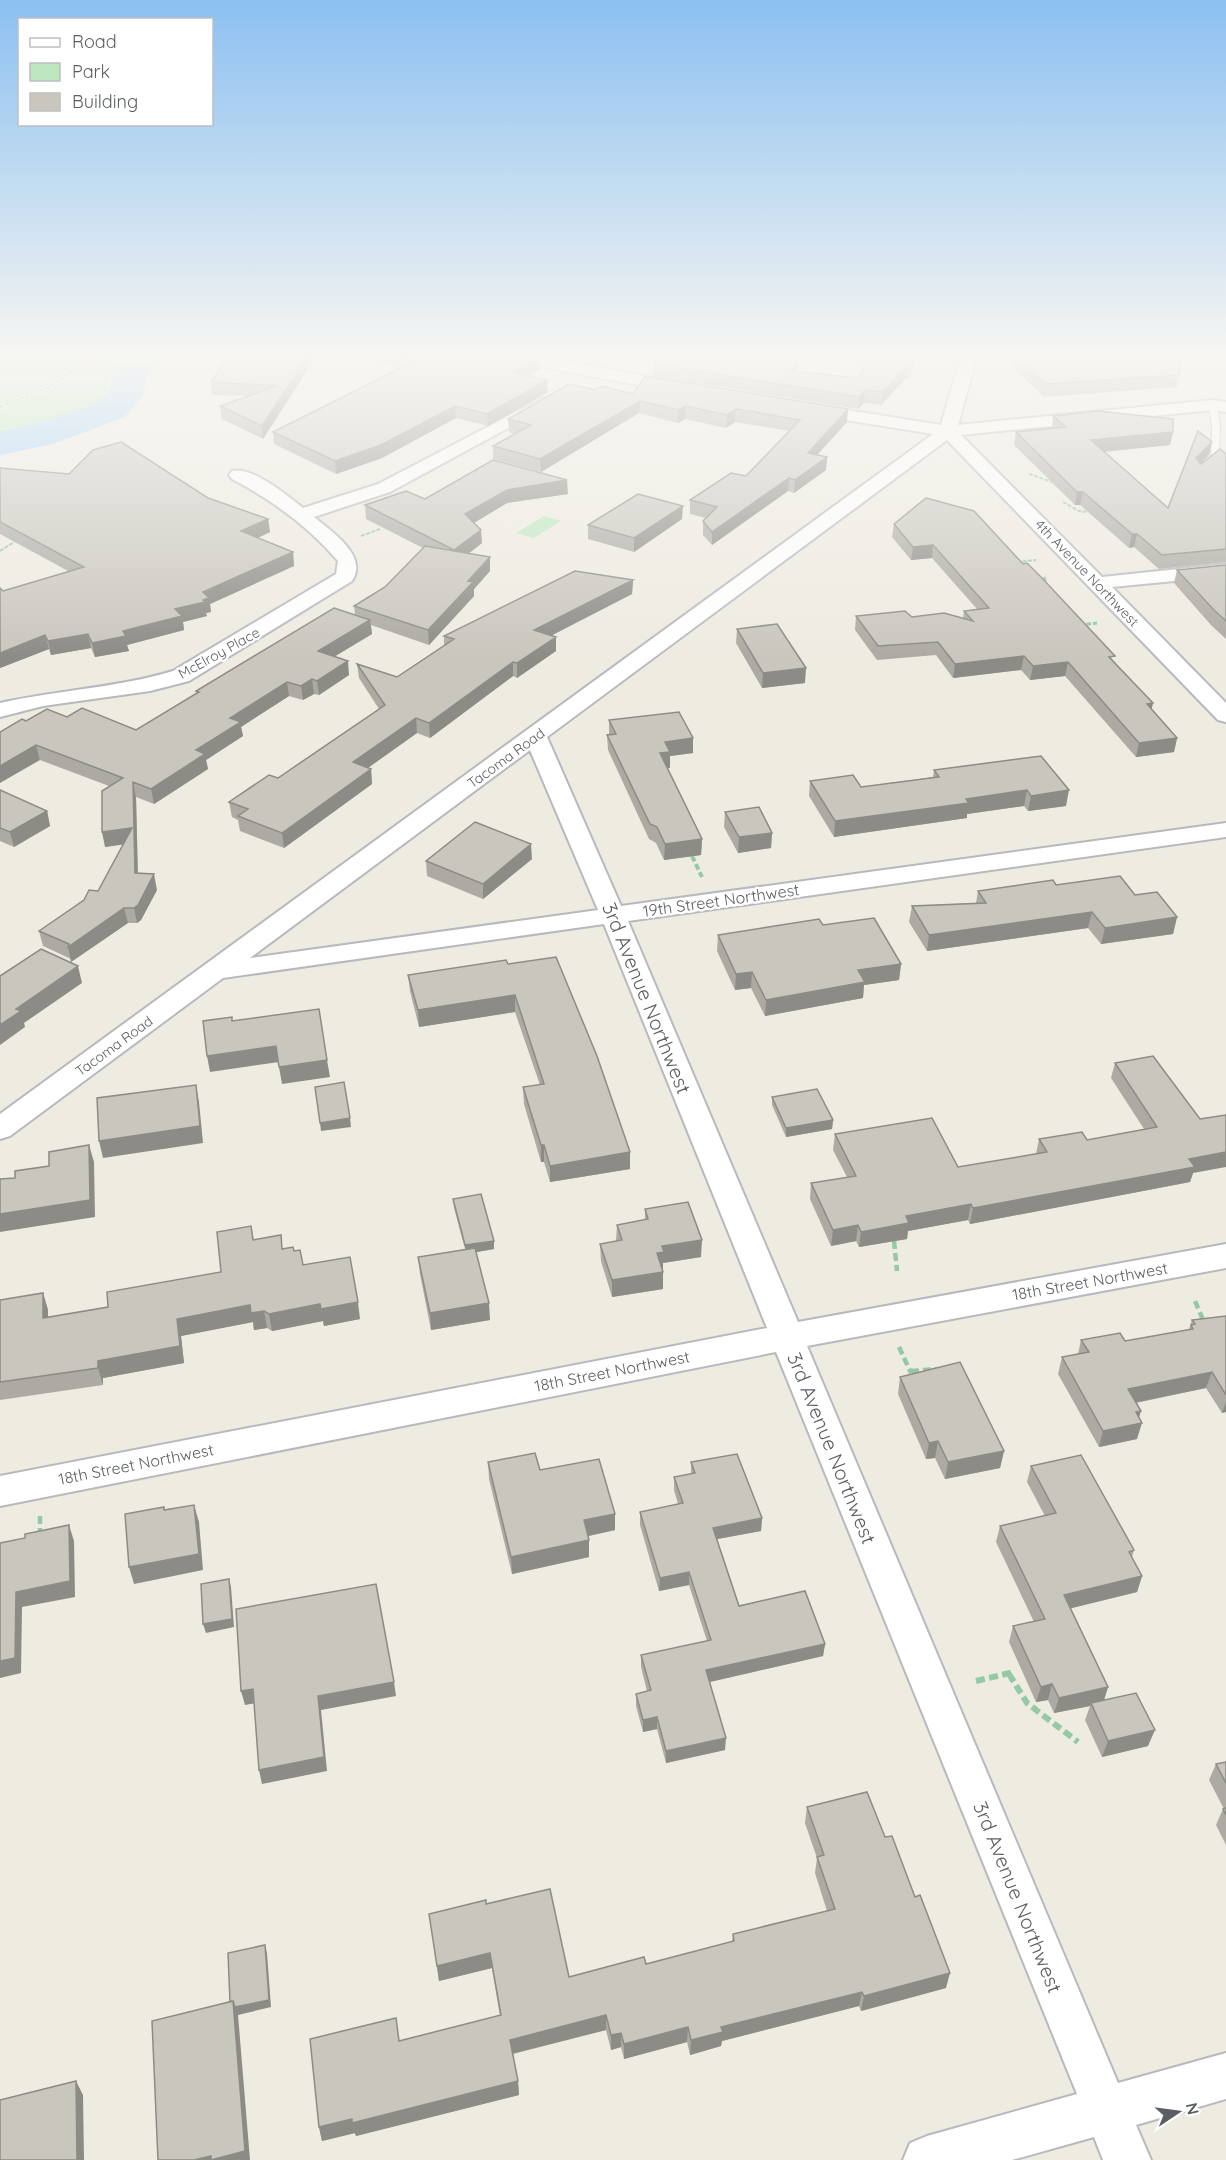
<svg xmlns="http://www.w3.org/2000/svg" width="1226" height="2160" viewBox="0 0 1226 2160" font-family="Quicksand,sans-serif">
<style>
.green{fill:#bce7be}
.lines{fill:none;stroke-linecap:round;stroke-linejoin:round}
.river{fill:#a0d2ff;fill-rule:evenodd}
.lane-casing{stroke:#b7b9bf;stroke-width:2}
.street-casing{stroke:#b7b9bf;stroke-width:4}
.path-far4{stroke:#95c8a5;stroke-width:2;stroke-dasharray:4 1.5;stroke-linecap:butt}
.path-far3{stroke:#95c8a5;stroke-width:3;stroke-dasharray:4.5 2;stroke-linecap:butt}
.path-far2{stroke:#95c8a5;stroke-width:4;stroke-dasharray:6 3;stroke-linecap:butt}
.path-far1{stroke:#95c8a5;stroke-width:4.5;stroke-dasharray:8 4;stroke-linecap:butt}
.path{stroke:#95c8a5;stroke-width:6;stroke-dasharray:9 4.5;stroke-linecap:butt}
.lane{fill:#fff;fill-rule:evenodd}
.street{fill:#fff;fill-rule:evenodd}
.wall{fill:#adaaa3}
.shaded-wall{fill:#8d8b85}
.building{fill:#c9c6be;stroke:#8d8b85;stroke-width:1.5}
.labels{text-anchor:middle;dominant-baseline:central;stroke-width:5;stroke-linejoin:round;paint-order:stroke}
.far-street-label{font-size:14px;fill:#5a5e63;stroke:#fff}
.street-label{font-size:16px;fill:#5a5e63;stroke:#fff}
.near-street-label{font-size:20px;fill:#5a5e63;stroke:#fff}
</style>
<rect width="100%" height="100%" fill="#eeebe1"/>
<path class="green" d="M0,356H88L46,386L0,405Z
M99,356H127L109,376L107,391L92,410L19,434L0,438V409L49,390Z
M544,516L561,521L534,538L516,533Z"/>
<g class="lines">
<path class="river" d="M124,356H164L148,372L143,395L125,417L53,444L0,455V431C22,428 94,410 106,394C115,381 110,367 124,356Z"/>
<defs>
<path id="lane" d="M327,356H336L316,369L309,367Z
M1213,403L1217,405L1220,426L1219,458L1205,469L1201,467L1211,457L1212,426L1209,405Z"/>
<path id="street" d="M504,356H538L680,383L688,388L680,393L511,361Z
M961,356H977L958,425L1213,400L1226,402V412L1213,410L961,435L1102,577L1226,564V576L1112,587L1226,703V722L1218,720L947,440L547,737L621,906L1226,823V837L628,921L798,1322L1226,1244V1268L807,1346L1118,2083L1226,2053V2099L1136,2125L1151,2160H1103L1094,2137L1012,2160H903L910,2143L927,2136L1077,2094L776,1352L0,1506V1476L767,1328L604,924L223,978L10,1136L0,1139V1114L933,434L809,414L801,409L803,406L809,404L941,425ZM530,750L598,910L250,958Z
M543,398L549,400L551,403L549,406L390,492L314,517C331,531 369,556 352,581L189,681L150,691L43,706L0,717V703C57,690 117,688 173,671L336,574L338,561C308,526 272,500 232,479L229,475L232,471C252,466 288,496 303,508L378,484Z"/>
</defs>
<use href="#lane" class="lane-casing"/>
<use href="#street" class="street-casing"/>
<path class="path-far4" d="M0,407L47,388L95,356
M1029,474L1052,482
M1063,502L1079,511L1088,512
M361,536L380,529
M0,551L14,542
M1017,562L1036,560"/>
<path class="path-far3" d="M1044,577L1047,587
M1080,625L1097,623"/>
<path class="path-far2" d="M692,856L702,877"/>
<path class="path-far1" d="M894,1241L897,1271
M1195,1301L1204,1322
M899,1347L911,1373
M911,1371L937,1369
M40,1516V1535"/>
<path class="path" d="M1009,1674L1027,1703L1078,1742
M976,1681L1014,1672"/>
<use href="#lane" class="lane"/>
<use href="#street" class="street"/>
</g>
<path class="wall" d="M370,356H533L540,358V369L528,376L548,392L488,426L456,418L382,458L336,474L274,444L273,432L401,368L371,360Z
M549,356H564L560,359Z
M868,356H918L909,379H905L881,405L864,403L858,409L653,376L654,364L801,362L796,372L859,378Z
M1011,356H1181L1179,375L1177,387L1044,397L1010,365Z
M308,365V369L263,439L222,419L220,406L247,396L212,395L211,382Z
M595,390L633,394L847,422L817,455L827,457L826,470L794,493L788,491L712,545L703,535V521L706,518L690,514V500L746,476L789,431L735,422L726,428L685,419L678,423L639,413L541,472L493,459V446L515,434L509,432L508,419Z
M1053,416L1173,432L1170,445L1104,452L1168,508L1212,442L1209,455L1201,464L1226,454V562L1159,569L1134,547L1129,548L1080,505H1075L1014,445L1016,432L1052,428Z
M0,468L208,498L268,519L270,532L257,538L293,552L294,566L210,604L211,612L206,613L207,616L183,622L184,630L127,645L129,651L95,657L91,648L51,655L49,649L0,668V588L3,591L70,572L0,534Z
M568,494L507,503L474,523L482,543L469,553L490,571L474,589V596L429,645L371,625L372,634L334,657L349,675L319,695L314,694L303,700L289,696L241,727L243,736L206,760L208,769L154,804L136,797L138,873L157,890L141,920L137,923H128L71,962V959L43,946L39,931L98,891L123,844L105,847L109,786L40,760L26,721L67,717L136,730L196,693V691L355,615L354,606L385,587L423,548L366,519L365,505L425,499Z
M682,519L634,552L588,539V525Z
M894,524L1023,564L1114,661L1152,709L1177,738L1174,752L1136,757L1065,676L1030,680L1021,670L953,678L936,655L877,660L855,630L856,616L912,617L963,619L964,611L977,609L932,558L911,560L892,537Z
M1226,565V639L1211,625L1174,583L1177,570Z
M633,580L632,594L552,635L556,651L517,678L513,676L430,738L417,733L368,768L371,769L372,784L284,848L240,831L238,820L232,817L229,802L278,778L379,709L359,678L357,664L397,677L444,646V636Z
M737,629L805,683L762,688L736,643Z
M609,720L693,738V753L670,756V768H667L702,839L701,855L664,860L656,843L649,839L608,750L607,735H609Z
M1041,756L1066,806L1028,811L1024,806L967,814V818L834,837L809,796L810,781L861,787L933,777L934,770Z
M0,790L47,811L50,826L14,847L0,841Z
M725,812L772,833L771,848L738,853L724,827Z
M532,859L483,899L427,876L426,861Z
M1056,885L1135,895L1177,917L1173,934L1101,944L1088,928L927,951L909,922L912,906L976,903L978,891Z
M823,925L901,964L899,980L864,985L863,998L765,1016L751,988L735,990L717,951L718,935Z
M508,964L630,1152V1169L550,1182L544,1162H541L524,1104L523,1087L540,1085L515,1012L419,1027L410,991L408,975Z
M1115,1063L1193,1173L1190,1182L970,1224L968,1220L908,1231L907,1239L859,1247L856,1241L831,1246L810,1199L811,1183L847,1177L833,1150L835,1134L958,1167L1036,1154L1039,1139L1087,1140L1144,1129L1111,1078Z
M772,1097L833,1120L832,1129L786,1137L772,1105Z
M453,1199L494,1241V1249L476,1252L490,1320L431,1330L420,1274L418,1257L465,1249L454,1208Z
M645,1209L701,1257L663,1263V1289L612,1297L601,1261L600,1244L616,1241L617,1225L645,1220Z
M251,1226L254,1240L283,1249L294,1251L303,1265L360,1319L324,1326L323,1321L272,1331L267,1328L254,1330L253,1322L181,1336L184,1363L103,1378V1385L0,1400V1300L43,1293L48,1310V1317L108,1307L221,1272Z
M1226,1316V1412L1222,1413L1206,1388L1136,1403L1139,1418L1137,1439L1099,1447L1058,1374L1062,1357L1078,1354L1081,1340L1125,1341L1189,1329L1192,1320Z
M900,1377L1004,1451L1000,1468L945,1479L935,1458L926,1459L898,1394Z
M488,1462L540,1470L615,1514V1530L588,1536L589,1540V1557L512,1574L489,1479Z
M691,1462L762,1518L761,1531L717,1539L739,1606L825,1644L823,1656L710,1682L725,1750L666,1763L657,1729L643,1732L636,1706V1694L647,1691L641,1667V1655L707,1641L689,1585L659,1591L640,1525V1512L678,1504L674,1490V1477L691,1474Z
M1031,1466L1134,1550L1132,1557L1142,1576L1137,1592L1071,1608L1108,1687L1104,1700L1148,1746L1102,1757L1085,1720L1090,1706L1054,1713L1048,1700L1036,1702L1009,1642L1013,1626L1034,1622L996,1542L1000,1526L1045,1516L1027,1482Z
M1226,1762V1845L1216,1825L1223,1809H1224L1209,1780L1216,1764Z
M807,1807L946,1988L861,2011L859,2006L722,2041L721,2046L690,2055L687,2042L624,2059L621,2047L611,2050L606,2030L513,2054L518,2081L519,2095L356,2136L355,2133L322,2141L319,2127L400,2041L500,2016L492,1968L439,1981L429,1914L486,1904L569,1977L646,1964L732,1942L733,1934L827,1911L815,1873L817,1858L805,1823Z"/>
<path class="shaded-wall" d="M306,356H315L308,365V369L263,439L262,426Z
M798,356H801V362L790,384L791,371Z
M915,356H918L909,379L911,367Z
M540,358V369L512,384V372Z
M907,366L905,379L881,405L883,392Z
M547,380L548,392L488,426L487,414Z
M865,390L864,403L858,409L859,397Z
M640,401L639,413L541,472L540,459Z
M455,406L456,418L382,458L336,474L335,461Z
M686,406L685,419L678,423V410Z
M736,409L735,422L726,428L727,415Z
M848,409L847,422L807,466L808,453Z
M1173,432L1170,445L1089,453L1091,440Z
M1212,442L1209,455L1193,471L1196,458Z
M827,457L826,470L794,493L795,480Z
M789,478L788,491L712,545V532Z
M567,480L568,494L507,503L465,528V514L507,490Z
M1077,492H1083L1080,505H1075Z
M683,506L682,519L634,552V538Z
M268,519L270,532L243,545L241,531Z
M481,530L482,543L455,564L454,550Z
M1132,534H1137L1134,547L1129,548Z
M933,545L932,558L911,560L913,547Z
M293,552L294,566L210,604L211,612L206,613L207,616L183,622L184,630L127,645L129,651L95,657L92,643L123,631L175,609L203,592Z
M490,557V571L474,589V596L429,645L428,630L468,581Z
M633,580L632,594L535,644L534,630Z
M370,620L372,634L320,665L318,651Z
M88,634L91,648L51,655L48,641Z
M45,635L49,649L0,668V653Z
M556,637V651L517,678V663Z
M1024,656L1021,670L953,678L955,664Z
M348,661L349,675L319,695L317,681Z
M513,662V676L430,738L429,723Z
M1068,662L1065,676L1030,680L1033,666Z
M806,668L805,683L762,688L763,673Z
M312,679L314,694L303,700L301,686Z
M287,682L289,696L241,727L243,736L206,760L208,769L154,804L151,789L196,750L230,718Z
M1153,703L1150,717L1147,704Z
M416,718L417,733L355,777L353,762Z
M693,738V753L670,756V768L660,769V753L665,742Z
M1177,738L1174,752L1136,757L1139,743Z
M36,745L40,760L0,783V766Z
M371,769L372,784L284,848L282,833Z
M133,782L136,797L138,888L135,873L134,843L105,847L102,832Z
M1027,790L1024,806L967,814V818L834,837L835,821L966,799Z
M1069,790L1066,806L1028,811L1031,796Z
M47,811L50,826L14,847L10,832Z
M772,833L771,848L738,853L739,837Z
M702,839L701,855L664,860L665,844Z
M531,844L532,859L483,899V884Z
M154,874L157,890L141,920L137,923L134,908Z
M124,908L128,923L71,962L68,947Z
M1092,912L1088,928L927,951L929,935Z
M1177,917L1173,934L1101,944L1105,928Z
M901,964L899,980L864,985L863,998L765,1016L766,1000L858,970Z
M78,966L82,983L24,1023L25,1027L0,1045V1025L16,1009Z
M752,972L751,988L735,990L736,974Z
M515,995V1012L419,1027L418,1010Z
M276,1046L279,1062L210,1072L207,1056Z
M327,1060L330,1077L282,1084L279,1067Z
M196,1085L199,1102L203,1143L103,1158L99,1141Z
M350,1118L351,1127L321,1131L320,1123Z
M833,1120L832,1129L786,1137V1128Z
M89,1145L94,1162L95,1217L0,1232V1214Z
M541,1145H544V1162H541Z
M630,1152V1169L550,1182V1166Z
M1226,1152V1167L1193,1173L1190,1182L970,1224L973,1208L1189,1159Z
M971,1204L968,1220L908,1231L907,1239L859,1247L861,1232L906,1216Z
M858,1225L856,1241L831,1246L833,1230Z
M702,1240L701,1257L663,1263V1269L657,1270V1253L662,1246Z
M494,1241V1249L466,1254L465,1245Z
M663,1272V1289L612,1297V1280Z
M43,1293L48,1310V1335L43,1318Z
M358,1302L360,1319L324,1326L321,1309Z
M489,1303L490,1320L431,1330L430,1313Z
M320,1304L323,1321L272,1331L269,1314Z
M250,1305L264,1311L267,1328L254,1330L253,1322L181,1336L184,1363L103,1378V1385L98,1368V1361L177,1319Z
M1212,1372L1206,1388L1123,1405L1128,1389Z
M1226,1401V1412L1222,1413Z
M1141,1411L1137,1424L1142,1423L1137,1439L1099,1447L1103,1431L1136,1412Z
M938,1441L935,1458L926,1459L929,1443Z
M1004,1451L1000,1468L945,1479L948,1462Z
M194,1505L199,1522L203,1570L134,1584L129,1567Z
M615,1514V1530L584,1537V1520Z
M762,1518L761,1531L712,1540L713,1528Z
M69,1525L74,1541L75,1597L22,1607L21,1673L0,1678V1661L16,1592Z
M589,1540V1557L512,1574L511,1557Z
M689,1572V1585L659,1591L660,1578Z
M1142,1576L1137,1592L1060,1611L1064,1595Z
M229,1579L231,1587L234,1627L206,1633L203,1624Z
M825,1644L823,1656L705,1683L706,1670Z
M394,1682L396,1696L321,1710L327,1771L262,1784L259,1770L318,1696Z
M1052,1684L1048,1700L1036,1702L1041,1687Z
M1108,1687L1103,1703H1091L1090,1706L1054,1713L1059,1698Z
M253,1689L256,1703L245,1705L241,1691Z
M657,1717V1729L643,1732V1720Z
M1155,1730L1148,1746L1102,1757L1108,1741Z
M726,1738L725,1750L666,1763V1751Z
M265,1945L267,1953L271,2007L238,2015L250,2160H194L233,2001Z
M490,1953L492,1968L439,1981L437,1966Z
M950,1973L946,1988L861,2011L864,1996Z
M862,1992L859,2006L722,2041L721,2046L690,2055L691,2040L721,2027Z
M606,2015V2030L511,2054L510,2040Z
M688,2027L687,2042L624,2059V2044Z
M621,2033V2047L611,2050V2035Z
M76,2081L83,2095L84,2160H77Z
M518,2081L519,2095L356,2136L355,2133L322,2141L319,2127Z"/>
<path class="building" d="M228,356H307V357L262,426L220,406L277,386L211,382Z
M400,356H533L540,358L512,372L547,380L487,414L455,406L381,445L335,461L273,432L417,360Z
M659,356H798L791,371L859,378L868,356H915L911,367L907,366L883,392L865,390L859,397L654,364Z
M1015,356H1181L1179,375L1046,384Z
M645,376L848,409L808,453L827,457L795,480L789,478L712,532L703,521L717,507L690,500L731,473L746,476L800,420L736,409L727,415L686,406L678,410L640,401L540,459L493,446L531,425L508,419L569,384L595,390L602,386L633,394Z
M1098,411L1173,419V432L1091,440L1168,508L1198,431L1212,442L1196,458L1201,464L1220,449L1226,454V549L1162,555L1137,534H1132L1083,492H1077L1016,432L1066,427L1053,416Z
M121,442L208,498L268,519L241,531L293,552L203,592L209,598L203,600L205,602L175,609L182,616L123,631L126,636L92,643L88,634L48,641L45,635L0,653V588L3,591L84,567L0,522V468L69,474L93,450Z
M493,460L567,480L507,490L465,514L481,530L454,550L365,505L406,491L425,499Z
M638,494L683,506L634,538L588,525Z
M926,498L974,511L1023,564L1027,563L1041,577L1115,656L1109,657L1153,703L1147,704L1177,738L1139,743L1068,662L1033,666L1024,656L955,664L938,642L878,646L856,616L905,611L912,617L944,613L973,621L964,611L989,608L933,545L913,547L894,524Z
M425,546L490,557L468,581L473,582L428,630L354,606L385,587Z
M1226,565V621L1214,610L1177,570Z
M575,571L633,580L534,630L556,637L517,663L513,662L429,723L416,718L353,762L371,769L282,833L238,816L248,809L229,802L269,775L278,778L385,705L357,664L397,677L454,639L444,636Z
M334,608L370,620L318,651L348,661L317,681L312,679L301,686L287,682L230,718L241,722L196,750L205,754L151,789L133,782L135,873L154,874L138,905L134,908H124L68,947L69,944L39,931L84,900L89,890L98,891L132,828L102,832V791L123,778L36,745L0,766V732L22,719L26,721L47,709L67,717L82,708L136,730L199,692L196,691Z
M777,624L806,668L763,673L737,629Z
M679,712L693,738L665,742L670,752L660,753L702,839L665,844L657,827L650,824L607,735L616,734L609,720Z
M1041,756L1069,790L1031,796L1027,790L966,799L969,803L835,821L810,781L853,775L861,787L939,777L934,770Z
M0,790L47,811L10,832L0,828Z
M759,807L772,833L739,837L725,812Z
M475,822L531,844L483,884L426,861Z
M1120,876L1135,895L1157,892L1177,917L1105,928L1092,912L929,935L912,906L986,903L978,891L1053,880L1056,885Z
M874,918L901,964L858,970L865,982L766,1000L752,972L736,974L718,935L819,919L823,925Z
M41,949L78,966L16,1009L21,1011L0,1025V976Z
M556,957L597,1056L630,1152L550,1166L544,1145H541L523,1087L544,1084L515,995L418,1010L408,975L506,960L508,964Z
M319,1009L327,1060L279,1067L276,1046L207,1056L203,1021L232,1017V1021Z
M1153,1056L1200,1119L1226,1115V1152L1189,1159L1195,1167L973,1208L971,1204L906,1216L909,1223L861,1232L858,1225L833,1230L811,1183L856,1176L835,1134L932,1118L958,1167L1047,1152L1039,1139L1082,1132L1087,1140L1157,1127L1115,1063Z
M344,1082L350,1118L320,1123L315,1087Z
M196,1085L200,1126L99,1141L97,1098Z
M817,1089L833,1120L786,1128L772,1097Z
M89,1145L90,1200L0,1214V1179L15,1178V1171L49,1166V1152Z
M481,1194L494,1241L465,1245L453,1199Z
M688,1202L702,1240L662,1246L664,1252L657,1253L663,1272L612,1280L600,1244L622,1240L617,1225L648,1219L645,1209Z
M251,1226L253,1240L281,1235L282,1249L293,1247L294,1251L300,1250L303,1265L350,1257L358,1302L321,1309L320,1304L269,1314L264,1311L251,1313L250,1305L177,1319L180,1346L98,1361V1368L0,1382V1300L43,1293V1318L108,1307L107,1292L221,1272L217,1232Z
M475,1248L489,1303L430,1313L418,1257Z
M1226,1316V1395L1212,1372L1128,1389L1141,1411L1136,1412L1142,1423L1103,1431L1062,1357L1089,1352L1081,1340L1120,1333L1125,1341L1193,1329L1191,1325L1195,1324L1192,1320Z
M960,1362L1004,1451L948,1462L938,1441L929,1443L900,1377Z
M535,1453L540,1470L599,1459L615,1514L584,1520L589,1540L511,1557L488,1462Z
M737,1454L762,1518L713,1528L739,1606L805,1591L825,1644L706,1670L726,1738L666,1751L657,1717L643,1720L636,1694L651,1690L641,1655L711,1640L689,1572L660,1578L640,1512L683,1503L674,1477L695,1473L691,1462Z
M1081,1455L1134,1550L1129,1552L1142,1576L1064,1595L1108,1687L1059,1698L1052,1684L1041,1687L1013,1626L1045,1619L1000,1526L1056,1513L1031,1466Z
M194,1505L199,1554L129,1567L125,1514L164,1507V1510Z
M69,1525L70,1581L16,1592L15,1658L0,1661V1543L25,1538V1534Z
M229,1579L232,1619L203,1624L201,1584Z
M376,1584L394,1682L318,1696L324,1757L259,1770L253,1689L241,1691L236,1609Z
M1136,1693L1155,1730L1108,1741L1091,1703Z
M1226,1762V1783L1216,1764Z
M867,1792L885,1837L892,1836L915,1897L920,1895L950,1973L864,1996L862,1992L721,2027L723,2032L691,2040L688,2027L624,2044L621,2033L611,2035L606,2015L510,2040L518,2081L352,2123V2119L319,2127L310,2039L396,2018L399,2041L501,2015L490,1953L437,1966L429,1914L486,1900V1904L550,1889L569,1977L644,1957L646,1964L734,1941L733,1934L835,1909L817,1857L824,1855L807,1807Z
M1226,1808V1815L1223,1809Z
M265,1945L269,2000L235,2007L233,2001L230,2002L228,1953Z
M233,2001L245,2151L211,2160V2156L194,2160H158L152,2021Z
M76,2081L77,2160H0V2100Z"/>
<linearGradient id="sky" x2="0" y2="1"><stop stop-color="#8bc0f1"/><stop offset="0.54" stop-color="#f7f6f2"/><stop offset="1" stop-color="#f7f6f2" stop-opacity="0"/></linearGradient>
<rect width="1226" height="659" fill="url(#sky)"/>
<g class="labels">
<g class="far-street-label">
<text transform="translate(1087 573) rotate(46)">4th Avenue Northwest</text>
<text transform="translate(219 653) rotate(-29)">McElroy Place</text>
<text transform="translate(506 758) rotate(-36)">Tacoma Road</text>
<text transform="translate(114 1046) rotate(-36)">Tacoma Road</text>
</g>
<g class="street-label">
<text transform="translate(721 900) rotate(-8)">19th Street Northwest</text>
<text transform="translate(1090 1281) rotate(-10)">18th Street Northwest</text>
<text transform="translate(612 1371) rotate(-11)">18th Street Northwest</text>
<text transform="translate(136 1464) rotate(-11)">18th Street Northwest</text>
</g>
<g class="near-street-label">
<text transform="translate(647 998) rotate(68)">3rd Avenue Northwest</text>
<text transform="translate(832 1448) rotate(68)">3rd Avenue Northwest</text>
<text transform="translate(1018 1897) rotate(68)">3rd Avenue Northwest</text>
</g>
</g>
<rect x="18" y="18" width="195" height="108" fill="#ffffff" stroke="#bdbfc1" stroke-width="1.5"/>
<rect x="30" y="38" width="30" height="9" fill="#ffffff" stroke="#bdbfc1" stroke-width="1.5"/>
<text x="72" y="48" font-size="18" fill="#5a5e63">Road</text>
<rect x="30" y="63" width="30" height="18" fill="#bce7be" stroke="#bdbfc1" stroke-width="1.5"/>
<text x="72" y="78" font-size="18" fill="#5a5e63">Park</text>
<rect x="30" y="93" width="30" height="18" fill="#c9c6be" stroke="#bdbfc1" stroke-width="1.5"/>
<text x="72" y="108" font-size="18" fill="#5a5e63">Building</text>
<g transform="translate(1178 2112) rotate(77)" stroke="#ffffff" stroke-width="4.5" paint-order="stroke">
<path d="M0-4.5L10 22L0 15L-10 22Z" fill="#5a5e63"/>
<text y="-9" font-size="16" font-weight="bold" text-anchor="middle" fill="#5a5e63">N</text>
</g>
</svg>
